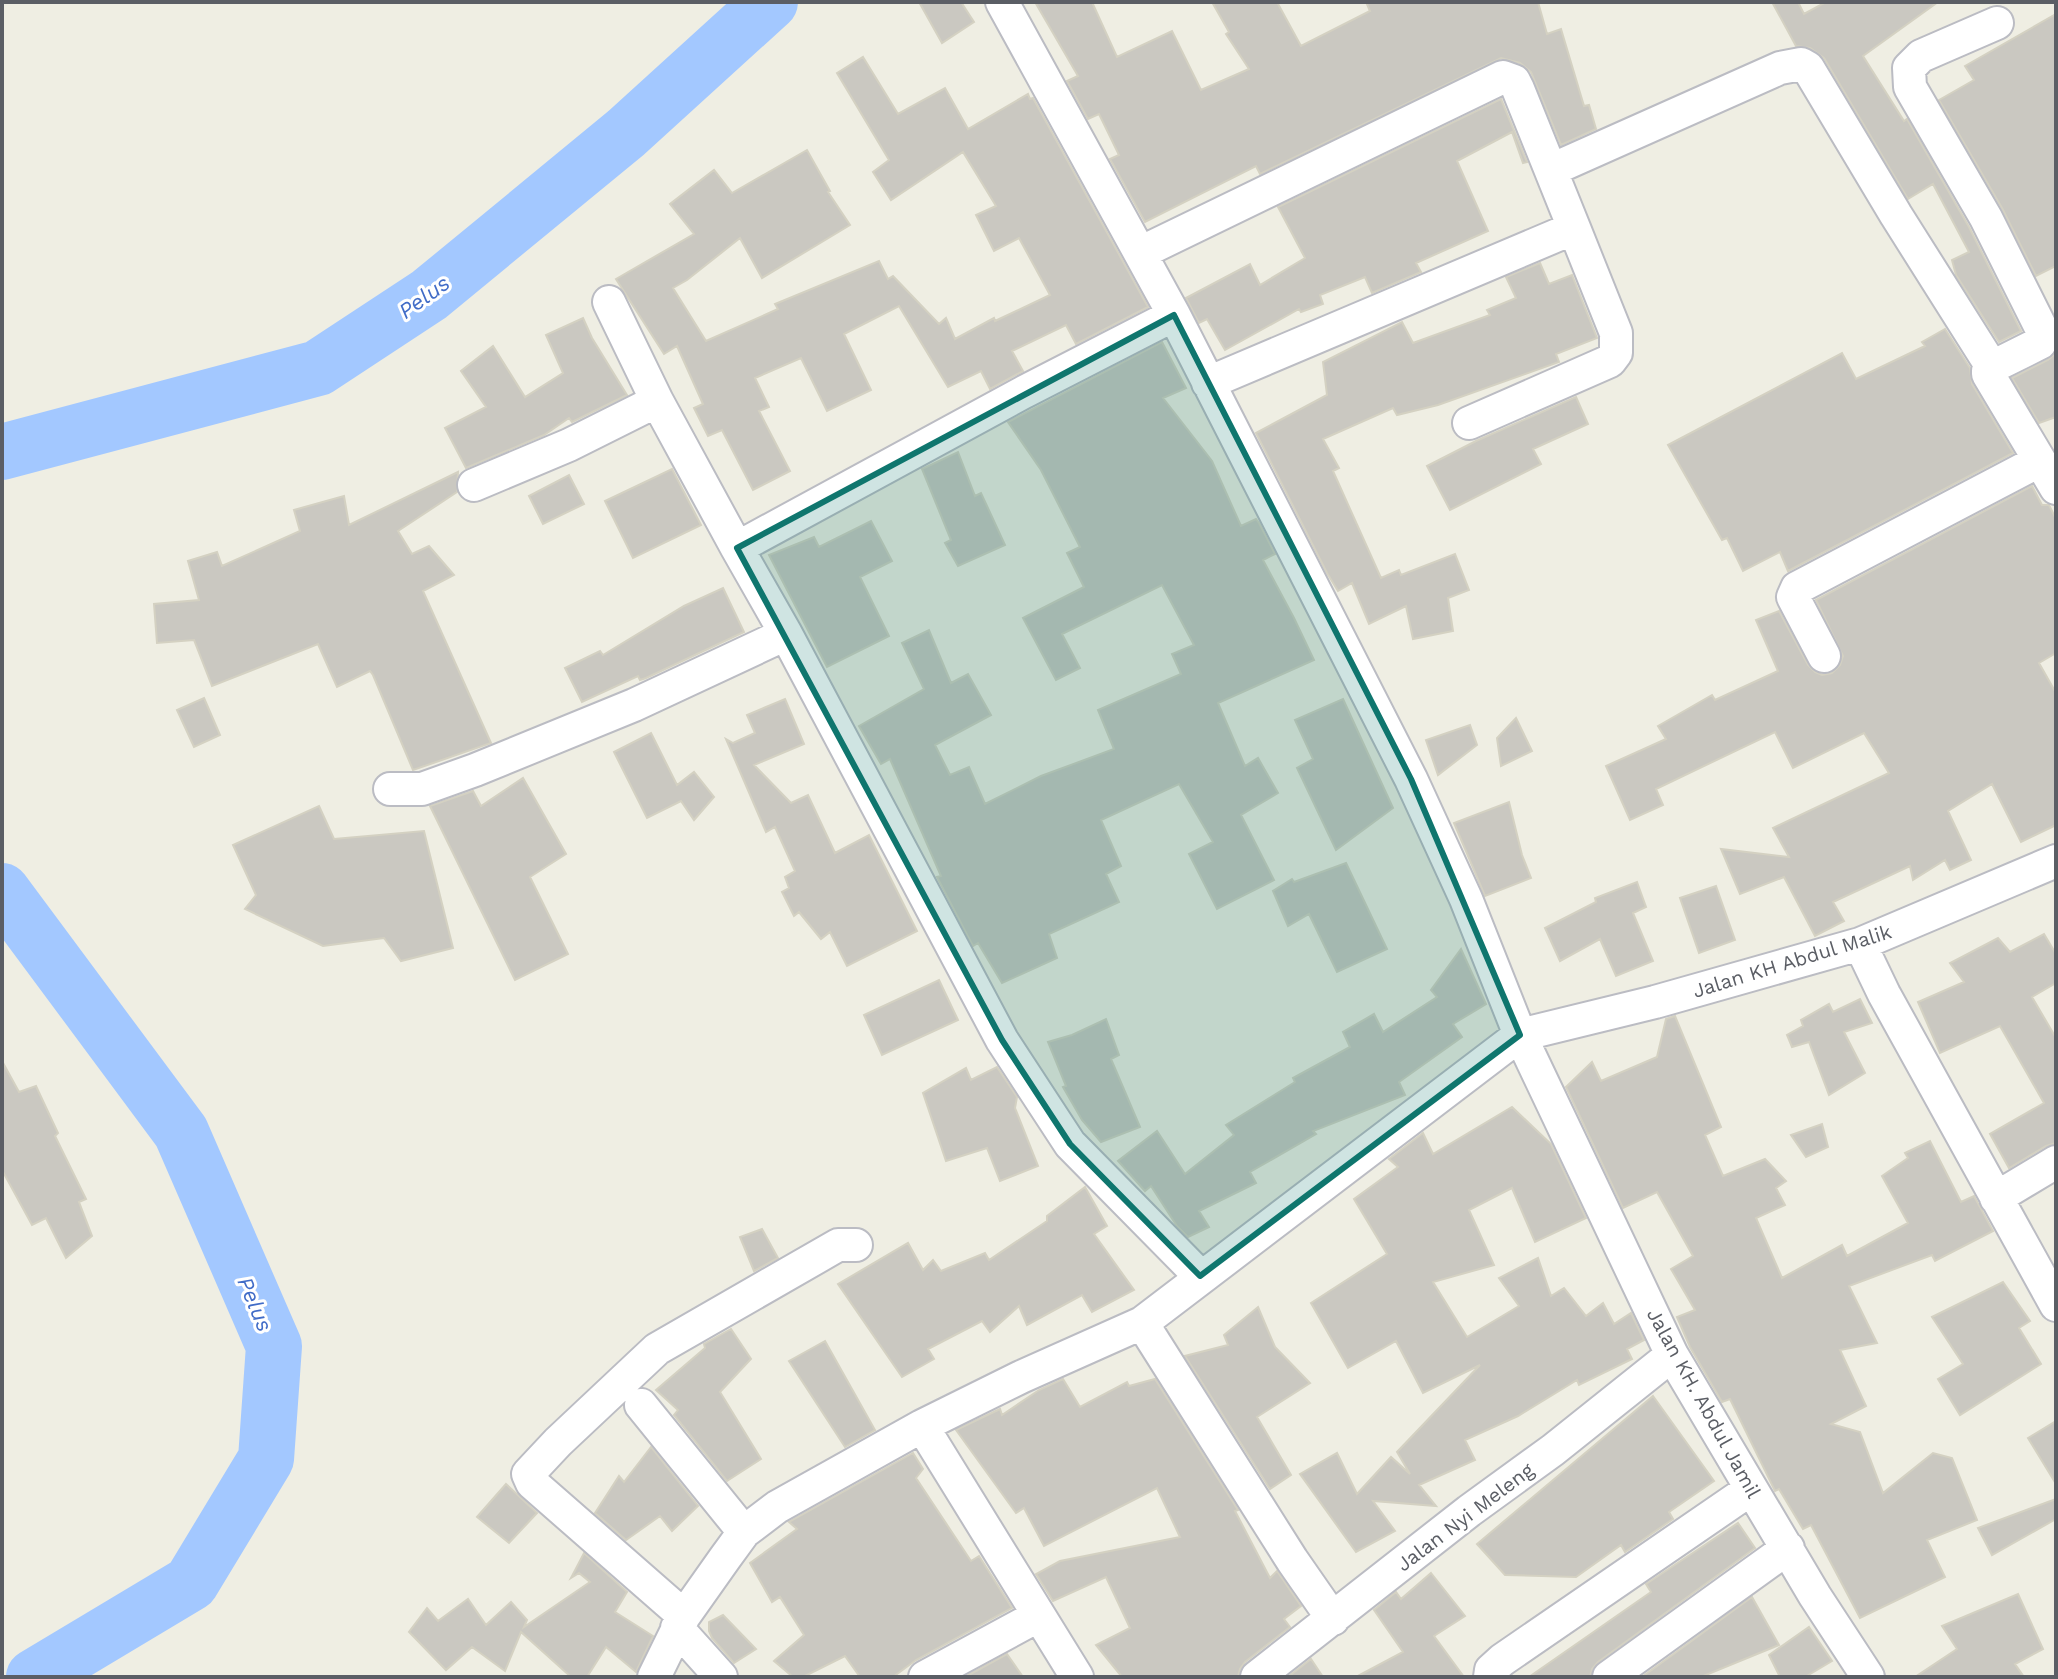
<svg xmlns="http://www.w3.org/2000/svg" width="2058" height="1679" viewBox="0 0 2058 1679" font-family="'Work Sans',sans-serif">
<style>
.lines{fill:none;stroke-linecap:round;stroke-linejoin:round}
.river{stroke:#a3c8ff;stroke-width:56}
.building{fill:#cac8c1;stroke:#d4d1c2;stroke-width:2}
.minor-casing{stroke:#bbbcc3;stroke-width:36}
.minor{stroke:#fff;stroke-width:32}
.marked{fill:#0f766e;fill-opacity:0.2;stroke:#0f766e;stroke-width:6;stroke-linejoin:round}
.labels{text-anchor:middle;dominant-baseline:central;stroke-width:6;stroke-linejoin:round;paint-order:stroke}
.street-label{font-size:20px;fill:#5b5e65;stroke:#fff}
.water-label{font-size:22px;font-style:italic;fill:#416cc7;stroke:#fff}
</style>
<rect width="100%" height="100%" fill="#efeee3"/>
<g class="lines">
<path class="river" d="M2,452L318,368L429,295L626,133L770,2
M2,891L181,1132L274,1346L266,1459L191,1583L34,1677"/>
</g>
<path class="building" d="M919,2H961L974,22L942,43Z
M1035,2H1092L1117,57L1172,31L1201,90L1249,69L1226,34L1229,32L1212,2H1277L1301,46L1370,11L1366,2H1538L1547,34L1561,29L1584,106L1589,105L1596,129L1561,145L1531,72L1520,63L1501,58L1260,174L1256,166L1145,222L1110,159L1119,155L1099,114L1088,119L1067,81L1078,76Z
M1772,2H1798L1804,14L1826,2H1938L1863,56L1904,121L1907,119L1969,227L2021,331L1999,342L1956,275L1952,260L1969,252L1933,184L1908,199L1824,58L1810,48L1796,46Z
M2056,14V266L2036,276L2002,208L1939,100L1974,80L1965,66Z
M863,57L898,114L945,88L968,129L1028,94L1030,99L1033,98L1148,307L1076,344L1066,325L1012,351L1023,371L990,389L981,371L948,387L899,306L844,334L871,390L827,411L801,358L755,378L769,407L759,411L790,471L753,490L722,430L708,436L694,408L703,404L677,346L664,354L616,279L694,234L670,204L714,170L732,193L807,150L830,191L828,192L850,225L762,278L740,238L687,280L673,288L706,341L778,309L775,304L879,261L888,279L893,276L939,324L946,318L955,339L994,318L995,321L1050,295L1019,238L994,251L976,215L996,206L963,152L891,200L873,172L889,160L837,73Z
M1501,99L1527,162L1523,163L1512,132L1457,161L1488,231L1416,263L1421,272L1372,293L1365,277L1320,295L1323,304L1301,312L1299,309L1225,350L1207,319L1199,323L1186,298L1250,264L1260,285L1305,258L1278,207Z
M1540,263L1549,284L1572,275L1597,338L1556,354L1559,362L1438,405L1397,415L1393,408L1323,439L1339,468L1333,471L1381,578L1399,570L1401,575L1455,554L1469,590L1448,598L1453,631L1413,639L1406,606L1369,624L1352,583L1338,591L1327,573L1256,433L1327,395L1323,362L1402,322L1413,343L1490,315L1487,310L1516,298L1506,277Z
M583,318L592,338L627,395L572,422L569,418L544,435L466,468L445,428L486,407L461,371L493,346L525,397L563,373L546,335Z
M1945,329L1970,368L1972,384L2013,453L1788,571L1780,552L1743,571L1727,538L1722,540L1668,445L1842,353L1856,379L1925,346L1922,342Z
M1162,342L1186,388L1163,398L1212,461L1241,526L1256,519L1259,523L1275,554L1263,560L1294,618L1314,660L1218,703L1245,766L1258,758L1278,793L1241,815L1274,880L1217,909L1189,854L1213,842L1179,784L1101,820L1121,866L1106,874L1119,902L1049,934L1057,958L1002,983L978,943L973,946L937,877L941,876L890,759L881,764L859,726L924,689L902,643L929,630L951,683L968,674L991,715L935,745L950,775L969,767L985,804L1041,776L1114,749L1098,710L1181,674L1172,654L1194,645L1162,585L1062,634L1080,668L1056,680L1023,618L1084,587L1067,553L1080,547L1041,470L1008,422Z
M2056,353V417L2039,423L2012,378L2048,360Z
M1576,397L1588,424L1533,449L1541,464L1450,510L1427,466L1476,441Z
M958,452L975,496L981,493L1005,545L958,566L945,543L951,540L922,469Z
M672,469L701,525L633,558L605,501Z
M458,472L457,492L398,531L412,554L429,546L454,575L423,591L491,743L413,770L373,675L370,671L337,687L318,644L212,686L194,640L157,643L154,604L199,600L188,561L217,552L222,566L300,531L294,510L344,496L349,525Z
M569,475L584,504L543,524L529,496Z
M2032,486L2042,505H2049L2056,519V653L2039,663L2056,693V825L2021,842L1992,784L1948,811L1971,860L1950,870L1945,860L1913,880L1910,866L1833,902L1844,921L1815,936L1784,877L1740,894L1721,849L1789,857L1773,828L1889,773L1864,733L1793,768L1775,732L1656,789L1663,805L1630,820L1606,766L1666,739L1658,726L1712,695L1715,700L1778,671L1756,620L1779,611L1808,665L1815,672L1822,675L1832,673L1840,665L1843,656L1816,600Z
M871,521L892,561L860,577L889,636L827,667L769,555L814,537L819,547Z
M723,588L744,632L646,678L640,680L638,676L582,702L565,668L600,651L603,655L684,606Z
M204,698L220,735L194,747L177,710Z
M785,699L804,744L754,765L791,803L808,795L835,853L869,835L917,931L847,966L830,932L821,939L799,912L794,916L782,892L789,888L785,877L795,871L775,827L766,832L726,739L733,743L755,733L747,715Z
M1343,699L1393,808L1336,850L1297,768L1313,759L1295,720Z
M1516,718L1532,751L1501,766L1497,738Z
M1470,725L1477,745L1438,775L1426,740Z
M651,733L677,785L694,772L714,797L694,820L681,801L647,818L614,752Z
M523,778L566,854L530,877L568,954L515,980L430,806L473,791L481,806Z
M1509,802L1522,855L1531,878L1485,896L1454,823Z
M319,806L334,839L424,831L453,948L401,961L384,938L323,946L245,909L256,895L233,845Z
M1346,863L1387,949L1337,972L1309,914L1288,926L1273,891L1292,879L1294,882Z
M1637,882L1646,907L1633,913L1653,961L1616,976L1600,939L1560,961L1545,928L1596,902L1595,898Z
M1716,886L1735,940L1699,953L1680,898Z
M2044,934L2056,954V983L2032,997L2056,1038V1143L2046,1146L2009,1168L1990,1134L2044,1103L2000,1026L1940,1053L1918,1002L1964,982L1950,963L1998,938L2010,952Z
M1461,949L1486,1004L1453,1024L1462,1037L1399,1082L1405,1095L1313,1131L1316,1134L1250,1172L1256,1183L1199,1211L1209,1227L1188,1237L1177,1226L1151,1186L1145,1191L1118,1161L1157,1131L1185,1174L1234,1135L1226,1125L1295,1082L1293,1078L1350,1047L1343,1032L1374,1014L1383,1032L1437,997L1431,990Z
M939,980L958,1020L882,1055L864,1015Z
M1860,999L1872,1023L1844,1032L1865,1073L1829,1095L1809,1042L1792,1047L1787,1035L1803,1026L1801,1020L1829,1004L1833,1012Z
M1675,1016L1721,1127L1705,1135L1723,1176L1765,1159L1786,1181L1776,1188L1785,1205L1756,1218L1782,1278L1842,1245L1847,1256L1908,1223L1882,1176L1908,1158L1905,1153L1930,1141L1961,1202L1974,1196L1993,1231L1935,1261L1932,1255L1849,1286L1877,1343L1840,1350L1866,1406L1831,1424L1860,1432L1883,1493L1933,1453L1952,1458L1977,1520L1927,1540L1945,1577L1860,1618L1811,1525L1803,1529L1779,1489L1775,1491L1730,1399L1722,1402L1690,1347L1677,1317L1695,1310L1671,1269L1693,1256L1657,1192L1623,1208L1566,1087L1592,1062L1601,1081L1657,1057L1666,1019Z
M1106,1019L1119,1055L1111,1059L1140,1127L1101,1142L1082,1120L1063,1087L1066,1086L1048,1042L1072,1035Z
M2,1061L19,1092L36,1086L58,1133L55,1136L86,1199L79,1202L92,1236L66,1258L46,1218L32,1225L2,1170Z
M997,1067L1017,1097L1015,1108L1038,1166L1000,1181L987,1148L946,1161L923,1093L966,1068L971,1080Z
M1512,1107L1551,1144L1586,1218L1535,1242L1512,1188L1469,1210L1494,1265L1433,1282L1467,1337L1519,1306L1499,1278L1538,1258L1551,1296L1564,1288L1586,1316L1603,1303L1614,1324L1631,1313L1644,1340L1627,1349L1632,1359L1579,1385L1577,1380L1518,1416L1465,1440L1475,1460L1419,1485L1436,1506L1373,1501L1395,1531L1356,1552L1300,1474L1337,1453L1357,1494L1391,1457L1410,1474L1397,1452L1480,1365L1423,1393L1396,1341L1348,1368L1311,1303L1387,1254L1354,1199L1398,1167L1389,1159L1423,1133L1433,1154Z
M1822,1124L1828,1147L1806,1157L1791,1135Z
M1085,1187L1107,1226L1094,1234L1134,1290L1092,1312L1082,1295L1027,1325L1019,1306L990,1332L982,1321L928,1349L934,1359L902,1377L838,1284L908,1243L923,1270L933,1260L941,1271L985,1253L989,1260L1047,1221V1216Z
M762,1229L778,1258L754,1271L740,1237Z
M2003,1282L2030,1321L2019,1328L2041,1364L1960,1415L1938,1379L1963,1364L1932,1317Z
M1258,1307L1275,1347L1310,1383L1257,1417L1291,1475L1270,1489L1185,1356L1228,1345L1224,1335Z
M731,1329L751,1359L720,1392L761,1459L727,1481L674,1415L678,1410L656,1390L705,1348L704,1344Z
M825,1341L875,1430L845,1447L789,1361Z
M1063,1379L1080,1407L1127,1382L1129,1386L1155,1379L1238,1510L1235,1511L1270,1578L1277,1571L1301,1606L1284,1619L1290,1627L1245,1662L1240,1669L1238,1677H1122L1096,1645L1130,1628L1106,1577L1053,1601L1036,1574L1060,1561L1180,1537L1157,1488L1044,1546L1024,1508L1016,1513L956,1430L1000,1409L1002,1415L1039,1390Z
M1653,1396L1714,1481L1669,1512L1673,1519L1625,1552L1621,1545L1576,1577L1505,1575L1477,1544Z
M2056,1421V1484L2028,1438Z
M651,1447L698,1506L672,1531L660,1516L626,1540L595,1513L619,1476L624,1482Z
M913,1453L923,1469L916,1478L971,1561L979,1556L1012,1608L916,1660L893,1677H860L845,1656L803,1677H793L774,1661L804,1635L780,1597L772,1602L750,1563L797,1529L789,1522Z
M506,1484L537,1513L509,1543L477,1517Z
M2056,1499V1519L1992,1555L1978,1528Z
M1738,1523L1755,1548L1598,1662L1592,1669L1590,1677H1529L1651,1592L1646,1584Z
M584,1553L627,1592L615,1612L653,1636L636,1672L606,1647L587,1677H571L521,1632L505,1671L472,1647L446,1670L409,1632L427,1608L438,1621L468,1599L486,1625L511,1602L527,1620L524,1627L590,1582L579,1573L571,1578Z
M1431,1573L1465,1616L1434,1636L1464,1677H1356L1403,1652L1374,1610L1396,1592L1401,1599Z
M2018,1594L2043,1649L2015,1664L2024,1677H1915L1957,1649L1942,1626Z
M1752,1597L1779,1645L1701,1677H1642Z
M723,1615L756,1649L734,1663L712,1638L709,1631V1622Z
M1809,1627L1832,1661L1805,1677H1780L1769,1655Z
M1007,1654L1023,1677H965Z
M1311,1659L1323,1677H1288Z"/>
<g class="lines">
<defs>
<path id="minor" d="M1002,2L1174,315L1411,779L1466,899L1520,1035L1672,1355L1815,1596L1868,1677
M1997,23L1921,56L1909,68L1910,87L1986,218L2043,332L2040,343L1992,367L1988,371V374L2056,488
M1551,170L1780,68L1801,64L1808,68L1896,215L1992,367
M1140,253L1503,77L1514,81L1518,89L1574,228
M609,302L657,401L737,548L786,634L1002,1040L1070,1144L1200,1276
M1208,383L1574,228L1616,333V353L1610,361L1469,423
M474,485L569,445L657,401
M737,548L1024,392L1174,315
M1824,656L1793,597L1797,588L2039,461
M390,789H422L475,770L634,705L786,634
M1860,944L1884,994L2056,1305
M1996,1198L2056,1162
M1142,1323L1292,1560L1333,1619
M641,1405L744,1532
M922,1426L1077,1677
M684,1616L532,1483L528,1474L558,1442L657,1349L838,1245H856
M677,1628L721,1677
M654,1677L684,1616L725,1558L744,1532L777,1507L922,1426L1021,1377L1142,1323L1520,1035L1655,1002L1860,944L2056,861
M925,1677L1038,1616
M1257,1677L1469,1511L1553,1450L1672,1355
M1490,1677L1491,1670L1502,1660L1751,1489
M1609,1677L1788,1548"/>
</defs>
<use href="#minor" class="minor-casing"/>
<use href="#minor" class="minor"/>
</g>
<path class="marked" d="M1174,315L1411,779L1520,1035L1200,1276L1070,1144L1002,1040L737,548Z"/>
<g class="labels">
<g class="street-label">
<text transform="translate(1792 961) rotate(-17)">Jalan KH Abdul Malik</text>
<text transform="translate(1704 1403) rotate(61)">Jalan KH. Abdul Jamil</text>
<text transform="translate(1465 1517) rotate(-37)">Jalan Nyi Meleng</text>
</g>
<g class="water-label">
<text transform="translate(424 297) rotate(-36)">Pelus</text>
<text transform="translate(255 1304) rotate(67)">Pelus</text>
</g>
</g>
<rect width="2058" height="1679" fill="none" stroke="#5b5e65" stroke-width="8"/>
</svg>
